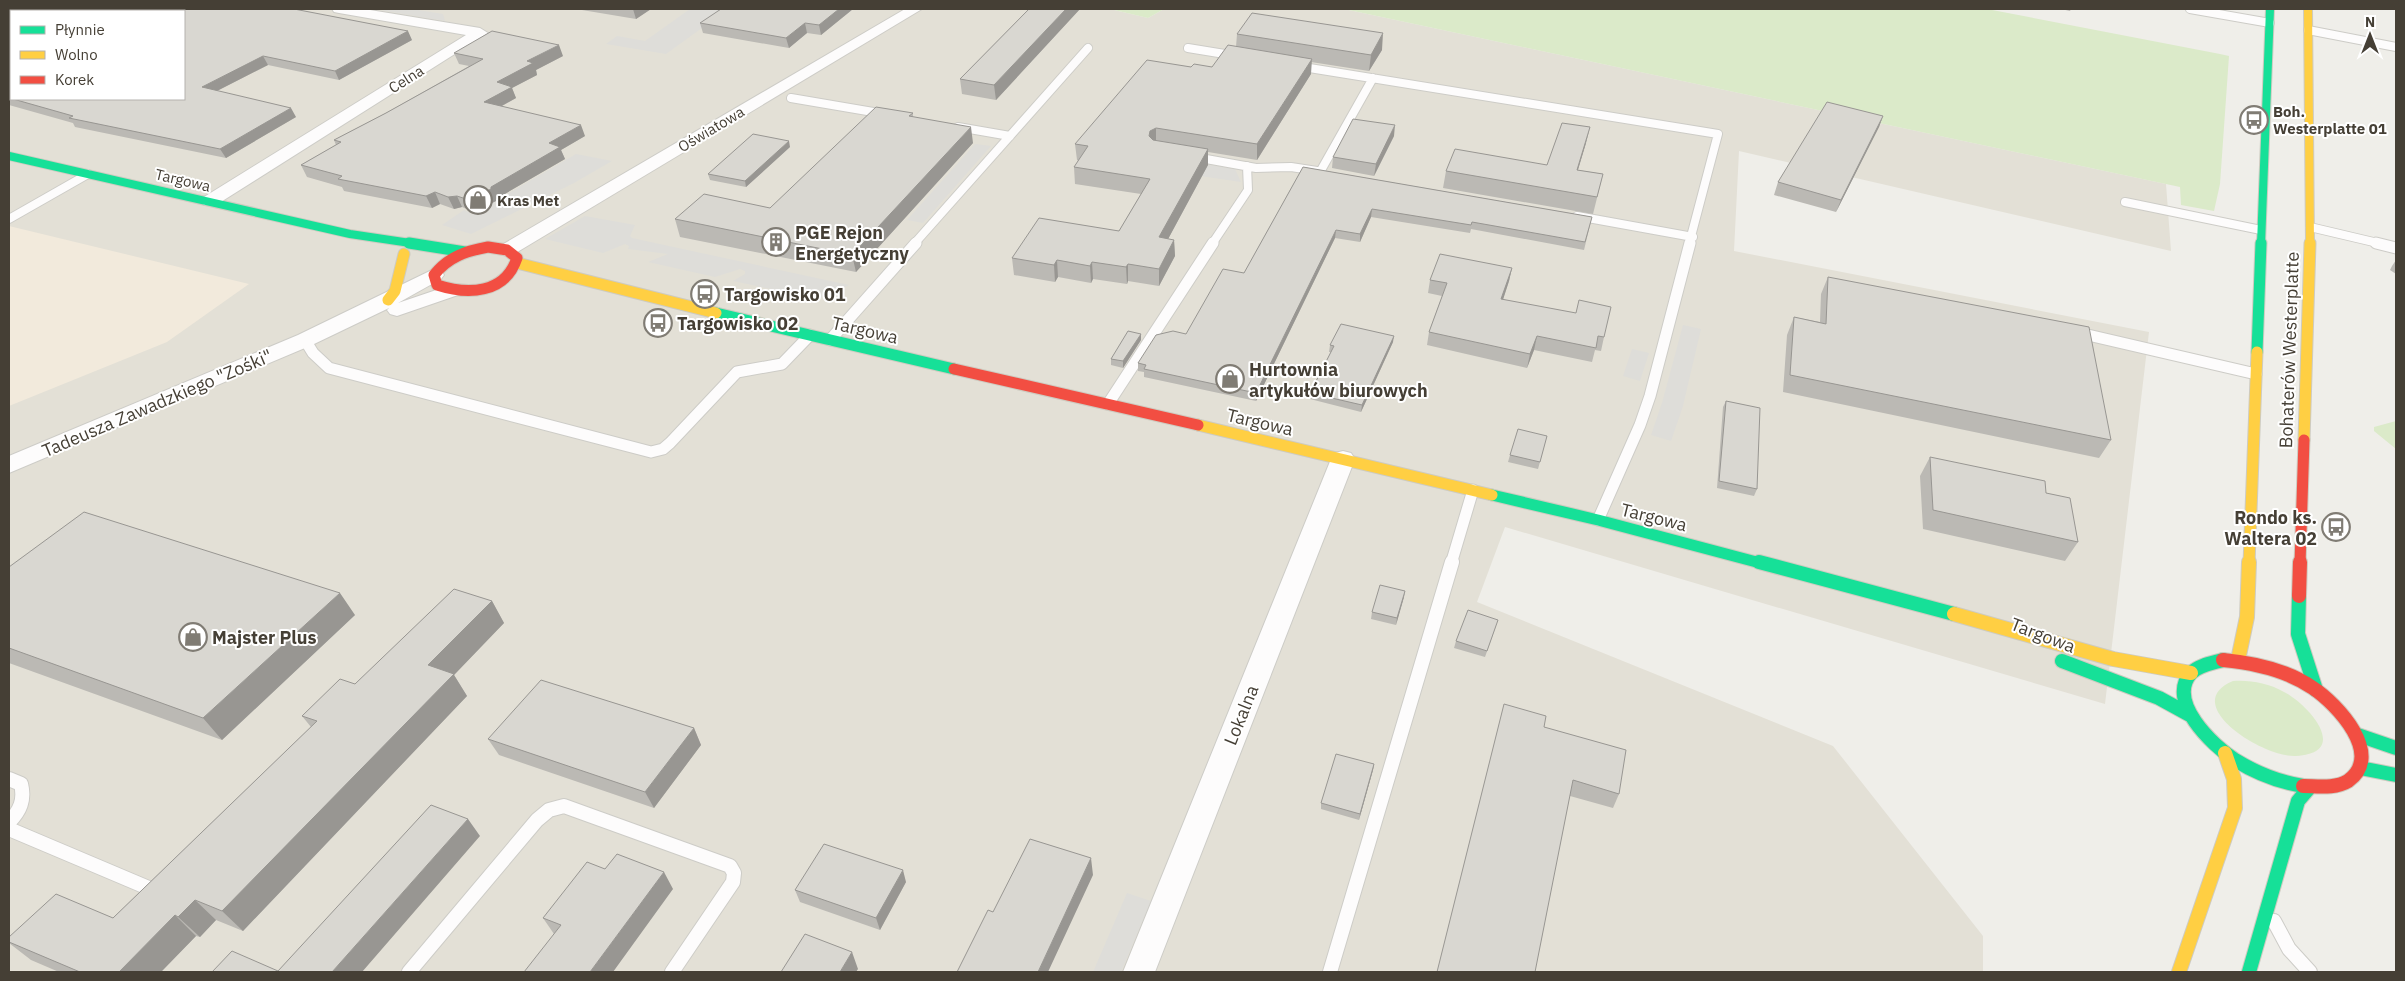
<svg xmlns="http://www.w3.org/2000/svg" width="2405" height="981" viewBox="0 0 2405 981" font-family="'IBM Plex Sans',sans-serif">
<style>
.residential{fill:#e3e0d6;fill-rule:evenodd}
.commercial{fill:#f2eadc}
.green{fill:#dbeac9}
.parking{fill:#deddd9}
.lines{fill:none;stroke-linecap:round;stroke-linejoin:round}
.lane-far2-casing{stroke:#cdccc7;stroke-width:10}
.lane-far1-casing{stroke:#cdccc7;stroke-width:13}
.lane-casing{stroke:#cdccc7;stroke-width:16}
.street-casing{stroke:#cdccc7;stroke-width:2}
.fast-far2-casing{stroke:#cecbc0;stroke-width:10}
.fast-far1-casing{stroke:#cecbc0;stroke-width:13}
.fast-casing{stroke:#cecbc0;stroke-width:16}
.slow-far2-casing{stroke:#cecbc0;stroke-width:10}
.slow-far1-casing{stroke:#cecbc0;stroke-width:13}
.slow-casing{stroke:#cecbc0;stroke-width:16}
.jam-far1-casing{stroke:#cecbc0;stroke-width:13}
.jam-casing{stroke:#cecbc0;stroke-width:16}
.lane-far2{stroke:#fdfcfc;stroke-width:8}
.lane-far1{stroke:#fdfcfc;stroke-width:11}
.lane{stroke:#fdfcfc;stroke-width:14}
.street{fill:#fdfcfc;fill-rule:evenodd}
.fast-far2{stroke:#16e098;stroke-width:8}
.fast-far1{stroke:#16e098;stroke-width:11}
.fast{stroke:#16e098;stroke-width:14}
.slow-far2{stroke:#ffcf43;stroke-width:8}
.slow-far1{stroke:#ffcf43;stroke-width:11}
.slow{stroke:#ffcf43;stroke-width:14}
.jam-far1{stroke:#f24e42;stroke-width:11}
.jam{stroke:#f24e42;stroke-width:14}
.wall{fill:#bbb9b4;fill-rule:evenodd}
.shaded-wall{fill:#989692}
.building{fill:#d9d7d1;stroke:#989692}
.labels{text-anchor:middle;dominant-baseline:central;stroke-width:4;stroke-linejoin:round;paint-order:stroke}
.far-street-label{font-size:15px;fill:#453f35;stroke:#fff}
.far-poi-label{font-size:15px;font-weight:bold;fill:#453f35;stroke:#fff;text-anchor:start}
.poi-label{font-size:18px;font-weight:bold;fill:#453f35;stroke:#fff;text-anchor:start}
.street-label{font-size:18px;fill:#453f35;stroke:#fff}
</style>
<rect width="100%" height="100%" fill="#efeee9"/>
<path class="residential" d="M9,9H1110L1148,18L1164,9H1344L2166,184L2171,251L1739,151L1734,251L2149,332L2105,704L1505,527L1477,602L1833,746L1983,936V972H9ZM11,11H184V99H11Z"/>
<path class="commercial" d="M9,226L249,284L167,342L9,406Z"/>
<path class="green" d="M1110,9H1164L1148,18Z
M1344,9H1987L2220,54L2229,56L2220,184L2214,211L2181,205L2180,187Z
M2396,421V449L2374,431V427Z
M2233,681C2251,680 2268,683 2284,692C2309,705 2351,753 2296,756C2263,758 2178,704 2233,681Z"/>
<path class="parking" d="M389,9H412L443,14L445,21L380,10Z
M690,9H728L666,54L606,44L617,36L645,41Z
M975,144L991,146L923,223L907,220Z
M576,154L612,161L574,183L471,234L442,225L464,210L473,214Z
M1153,156L1235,169L1241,182L1146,168Z
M585,216L635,225L630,236L632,238L849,285L818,299L733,281L745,274V271L740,269L715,277L648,262L668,254L628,249L629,246L625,244L603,253L545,239Z
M1683,325L1701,329L1683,406L1671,441L1651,435L1662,403Z
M1632,349L1649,353L1640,381L1623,376Z
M1127,893L1151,901L1121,972H1093Z"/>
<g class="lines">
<defs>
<path id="lane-far2" d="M2190,9L2270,23
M2308,30L2396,47
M1188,48L1237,56
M1297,66L1718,134L1689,244
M791,98L885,114
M958,127L1010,136
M1195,157L1256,168L1291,167L1317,171
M1320,172L1373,78
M2125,202L2261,230
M1577,216L1693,237
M9,219L88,174
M2310,227L2382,244
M914,244L1088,48
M1212,244L1248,190L1247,166"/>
<path id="lane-far1" d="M2376,243L2396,248
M2075,332L2256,374
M305,340L313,353L329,368L651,452L663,449L670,443L737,372L782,364L810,335
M830,340L916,243
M1108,404L1213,243
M1598,520L1640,425L1650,396L1690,243
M1451,564L1473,490"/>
<path id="lane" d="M9,779L21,784C25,800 20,811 9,822
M9,829L158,892
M2274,921L2289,949L2310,972
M409,972L537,820L549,810L564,806L730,866L734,873L733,882L672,972
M1330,972L1452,562"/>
<path id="street" d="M332,9H364L480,28L488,33L216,205H204L201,201L204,197L466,35L339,13L334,12Z
M905,9H922L514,254L507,256L500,254L497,250L500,246Z
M434,269L441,271L444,275L441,279L398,303L451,285L458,287L461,291L458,295L397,316L390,314L387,310L389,308L312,345L9,473V456L298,335Z
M1343,451L1351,453L1355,459L1155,972H1123L1331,459L1335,453Z"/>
<path id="fast-far2" d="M9,156L350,234L417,244
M2261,244L2270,9"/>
<path id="fast-far1" d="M409,243L465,252
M716,313L954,369
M2257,352L2261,243
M1492,495L1598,520L1764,564"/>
<path id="fast" d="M1759,562L1954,614
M2299,596L2298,634L2316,690
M2223,660C2213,663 2199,665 2191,673C2166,701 2212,745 2235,760C2256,773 2279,782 2303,786
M2062,661L2159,698L2190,715
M2358,735L2396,748
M2360,768L2396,775
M2249,972L2298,801L2310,787"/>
<path id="slow-far2" d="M2308,9L2310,244"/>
<path id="slow-far1" d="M517,263L716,313
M388,300L395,291L404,254
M1198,425L1492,495
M2304,440L2310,243
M2249,564L2257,352"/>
<path id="slow" d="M1954,614L2113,659L2191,673
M2238,660L2247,617L2249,562
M2179,972L2235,808L2234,779L2225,753"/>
<path id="jam-far1" d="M488,247L507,250L517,258C505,294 468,295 437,285L434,275C448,257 466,251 488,247Z
M954,369L1198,425
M2300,564L2304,440"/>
<path id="jam" d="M2299,596L2300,562
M2223,660C2255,663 2287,670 2313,688C2337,704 2385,755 2348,781C2335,789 2317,786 2303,786"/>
</defs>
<use href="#lane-far2" class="lane-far2-casing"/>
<use href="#lane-far1" class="lane-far1-casing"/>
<use href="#lane" class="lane-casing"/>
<use href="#street" class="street-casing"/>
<use href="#fast-far2" class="fast-far2-casing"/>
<use href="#fast-far1" class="fast-far1-casing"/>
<use href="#fast" class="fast-casing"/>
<use href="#slow-far2" class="slow-far2-casing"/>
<use href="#slow-far1" class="slow-far1-casing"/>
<use href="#slow" class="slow-casing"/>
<use href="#jam-far1" class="jam-far1-casing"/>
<use href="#jam" class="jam-casing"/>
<use href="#lane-far2" class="lane-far2"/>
<use href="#lane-far1" class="lane-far1"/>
<use href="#lane" class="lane"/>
<use href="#street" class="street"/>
<use href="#fast-far2" class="fast-far2"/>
<use href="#fast-far1" class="fast-far1"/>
<use href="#fast" class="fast"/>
<use href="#slow-far2" class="slow-far2"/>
<use href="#slow-far1" class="slow-far1"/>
<use href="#slow" class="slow"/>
<use href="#jam-far1" class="jam-far1"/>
<use href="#jam" class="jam"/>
</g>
<path class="wall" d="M9,9L412,40L339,80L268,65L217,91L296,117L226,158L75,127L73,123L9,105ZM11,11L184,99H11Z
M576,9H651L636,19Z
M853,9L821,35L807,33L789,48L703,33L700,23Z
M1029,9H1080L996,100L962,94L960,79Z
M2061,9H2071L2070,11Z
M1237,34L1382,50L1369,71L1311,62V74L1257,160L1208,152V165L1168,239L1174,240L1175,256L1159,286L1128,281L1127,284L1093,279L1091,283L1058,277L1055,282L1014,275L1012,258L1119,231L1141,194L1075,184L1074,167L1079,161L1077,160L1075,144L1191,67H1212L1236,47Z
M454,53L563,56L536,70L537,75L512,88L516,98L502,106L585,136L561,150L565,159L496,199V201L474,212L462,207L454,209L440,204L432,208L344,191L342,187L307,177L301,165L336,145L334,140L386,113L469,66L459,64Z
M913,113V117L973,143L856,272L680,237L675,219L770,208Z
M1883,116L1879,127L1836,212L1774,195L1778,182Z
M1394,136L1374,176L1332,168L1333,157Z
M1586,143L1578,170L1603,174L1593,214L1443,188L1446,171L1547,165Z
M790,147L746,187L710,180L708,174Z
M1303,167L1592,217L1584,250L1471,229L1470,233L1371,217L1360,242L1335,238L1256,401L1144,377V372L1138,371V363L1186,334L1244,273Z
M2396,260V274L2390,270L2392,266Z
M1512,268L1509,281L1503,299L1604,337L1601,351L1595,350L1592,362L1534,350L1527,368L1427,345L1429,332L1442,296L1428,293L1430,280Z
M1828,277L2111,440L2099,458L1783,392L1787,335L1794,317L1820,322L1821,294Z
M1141,340L1123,368L1111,365V359Z
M1393,342L1361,412L1310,399V393L1331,352H1329L1330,345Z
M1726,401L1757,489L1754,496L1717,488L1723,407Z
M1547,436L1538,469L1508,462L1510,455Z
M1930,457L2078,542L2065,561L1923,529L1920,476Z
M9,567L355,615L222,740L9,663Z
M1404,597L1396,625L1371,619L1372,612Z
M492,601L504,623L454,675L467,696L243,931L216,920L200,937L196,936L161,972H59L31,960L9,943V937L113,918L311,727L302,716L355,684Z
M1496,626L1485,657L1454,648L1456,641Z
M1544,727L1619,794L1613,808L1570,796Z
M694,728L701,745L654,808L499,755L488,739Z
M1374,764L1373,770L1359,820L1321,809V803Z
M605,869L673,889L554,934L543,918Z
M906,882L880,930L800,902L795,890Z"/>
<path class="shaded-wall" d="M633,9H651L636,19Z
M839,9H853L821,35L819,25Z
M1066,9H1080L996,100L994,85Z
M805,23L807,33L789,48L786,38Z
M408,31L412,40L339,80L335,71Z
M1383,33L1382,50L1369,71L1371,55Z
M559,45L563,56L536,70L537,75L512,88L516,98L489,113L484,102L497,82L527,61Z
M263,56L268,65L207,96L202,87Z
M1312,59L1311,74L1257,160V144Z
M291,108L296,117L226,158L220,149Z
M1883,116L1879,127L1836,212L1841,200Z
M581,125L585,136L561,150L565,159L496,199V201L474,212L469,200L491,187L549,143Z
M1395,125L1394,136L1374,176L1376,164Z
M971,127L973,143L856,272L852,255Z
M1590,127L1586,143L1573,186L1577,170Z
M1156,128V144L1149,136L1150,131Z
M789,141L790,147L746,187L745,181Z
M1208,149V165L1160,254L1159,237Z
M435,192L440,204L432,208L426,196Z
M457,196L462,207L454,209L448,197Z
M1372,209L1371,217L1360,242V234Z
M1336,230L1335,238L1256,401V393Z
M1174,240L1175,256L1159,286V269Z
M1057,260L1058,277L1055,282L1054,265Z
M1092,262L1093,279L1091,283L1090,266Z
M1128,264V281L1127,284L1126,267Z
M1512,268L1509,281L1499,312L1501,299Z
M1141,334V340L1123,368V361Z
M1394,336L1393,342L1361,412L1362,405Z
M1537,336L1534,350L1527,368L1530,354Z
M1405,591L1404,597L1396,625L1397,618Z
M340,593L355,615L222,740L203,718Z
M492,601L504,623L454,675L467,696L243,931L222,911L428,665Z
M694,728L701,745L654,808L645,792Z
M1374,764L1373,770L1359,820L1360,814Z
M468,819L480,836L362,972H332Z
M1091,858L1093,875L1048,972H1038Z
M903,870L906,882L880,930L876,918Z
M664,872L673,889L613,972H590Z
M195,900L216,920L200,937L178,917Z
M175,915L196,936L161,972H119Z
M852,952L858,969L856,972H840Z"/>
<path class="building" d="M9,9H294L408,31L335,71L263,56L202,87L291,108L220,149L69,118L73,116L13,99H184V11H11V98H9Z
M721,9H839L819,25L805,23L786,38L700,23Z
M1029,9H1066L994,85L960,79Z
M1252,13L1383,33L1371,55L1237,34Z
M492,31L559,45L527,61L533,63L497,82L512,87L484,102L581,125L549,143L560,147L491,187V189L469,200L457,196L448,197L435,192L426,196L338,179L342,176L301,165L341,142L334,140L386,113L483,59L454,53Z
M1228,45L1312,59L1257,144L1156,128L1150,131L1149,136L1153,140L1208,149L1159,237L1174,240L1159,269L1128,264L1126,267L1092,262L1090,266L1057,260L1054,265L1012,258L1039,218L1119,231L1150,179L1074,167L1088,146L1075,144L1147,60L1191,67L1194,64L1212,67Z
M1827,102L1883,116L1841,200L1778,182Z
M876,107L913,113L909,116L971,127L852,255L675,219L704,194L770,208Z
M1353,119L1395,125L1376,164L1333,157Z
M1562,123L1590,127L1577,170L1603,174L1597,197L1446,171L1455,149L1547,165Z
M753,134L789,141L745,181L708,174Z
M1303,167L1592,217L1585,242L1472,222L1471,225L1372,209L1360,234L1336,230L1256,393L1144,369L1146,365L1138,363L1156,335L1173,331L1186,334L1223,269L1244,273Z
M1440,254L1512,268L1501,299L1576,313L1579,300L1611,307L1604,337L1598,336L1596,348L1537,336L1530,354L1429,332L1447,283L1430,280Z
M1828,277L2089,327L2111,440L1790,375L1794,317L1826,324Z
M1341,324L1394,336L1362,405L1310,393L1334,346L1330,345Z
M1128,331L1141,334L1123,361L1111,359Z
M1726,401L1760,408L1757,489L1719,481Z
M1518,429L1547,436L1540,462L1510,455Z
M1930,457L2045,481L2046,493L2070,498L2078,542L1933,510Z
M84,512L340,593L203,718L9,648V567Z
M1380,585L1405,591L1397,618L1372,612Z
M454,589L492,601L428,665L454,674L222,911L195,900L178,917L175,915L119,972H80L9,942V937L56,894L113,918L317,721L302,716L340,679L355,684Z
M1468,610L1498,620L1487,651L1456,641Z
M541,680L694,728L645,792L488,739Z
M1504,704L1546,716L1544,727L1626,750L1619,794L1573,780L1535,972H1437Z
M1336,754L1374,764L1360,814L1321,803Z
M431,805L468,819L332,972H212L232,951L278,971Z
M1030,839L1091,858L1038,972H957L988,910L993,912Z
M824,844L903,870L876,918L795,890Z
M617,854L664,872L590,972H524L561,925L543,918L587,862L605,869Z
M805,934L852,952L840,972H781Z"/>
<defs>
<symbol id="bus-ring" viewBox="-11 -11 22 22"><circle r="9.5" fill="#fff" stroke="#807c74" stroke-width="1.5"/><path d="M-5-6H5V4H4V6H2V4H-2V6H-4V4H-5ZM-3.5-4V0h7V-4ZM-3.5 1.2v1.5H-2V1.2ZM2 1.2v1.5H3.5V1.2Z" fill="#807c74"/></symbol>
<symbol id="shop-ring" viewBox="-11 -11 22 22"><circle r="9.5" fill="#fff" stroke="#807c74" stroke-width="1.5"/><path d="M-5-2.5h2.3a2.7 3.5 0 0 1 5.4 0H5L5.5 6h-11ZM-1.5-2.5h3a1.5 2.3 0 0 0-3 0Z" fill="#807c74"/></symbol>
<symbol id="building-ring" viewBox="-11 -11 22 22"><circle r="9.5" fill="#fff" stroke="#807c74" stroke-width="1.5"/><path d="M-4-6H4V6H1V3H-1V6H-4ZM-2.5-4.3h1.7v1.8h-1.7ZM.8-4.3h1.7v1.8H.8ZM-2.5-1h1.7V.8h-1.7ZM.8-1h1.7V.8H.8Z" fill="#807c74"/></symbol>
</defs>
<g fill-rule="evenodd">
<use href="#bus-ring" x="2238" y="104" width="32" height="32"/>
<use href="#shop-ring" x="462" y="184" width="32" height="32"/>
<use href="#building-ring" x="760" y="226" width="32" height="32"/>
<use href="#bus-ring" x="689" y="278" width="32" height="32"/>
<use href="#bus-ring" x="642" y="307" width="32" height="32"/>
<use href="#shop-ring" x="1214" y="363" width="32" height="32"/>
<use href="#bus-ring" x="2320" y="511" width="32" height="32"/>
<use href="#shop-ring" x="177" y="621" width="32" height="32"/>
</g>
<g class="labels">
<g class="far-street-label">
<text transform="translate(406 79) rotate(-32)">Celna</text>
<text transform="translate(711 129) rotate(-31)">Oświatowa</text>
<text transform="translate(183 180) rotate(13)">Targowa</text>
</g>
<g class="far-poi-label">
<text x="2273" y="111">Boh.<tspan x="2273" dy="17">Westerplatte 01</tspan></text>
<text x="497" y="200">Kras Met</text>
</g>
<g class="poi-label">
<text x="795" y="232">PGE Rejon<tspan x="795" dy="21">Energetyczny</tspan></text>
<text x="724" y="294">Targowisko 01</text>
<text x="677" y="323">Targowisko 02</text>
<text x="1249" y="369">Hurtownia<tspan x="1249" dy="21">artykułów biurowych</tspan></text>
<text x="2317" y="517" text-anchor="end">Rondo ks.<tspan x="2317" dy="21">Waltera 02</tspan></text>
<text x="212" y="637">Majster Plus</text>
</g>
<g class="street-label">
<text transform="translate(865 330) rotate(13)">Targowa</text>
<text transform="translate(2289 350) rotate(-88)">Bohaterów Westerplatte</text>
<text transform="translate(157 403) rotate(-23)">Tadeusza Zawadzkiego "Zośki"</text>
<text transform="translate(1260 422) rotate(13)">Targowa</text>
<text transform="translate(1654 517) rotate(14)">Targowa</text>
<text transform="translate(2043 635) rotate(21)">Targowa</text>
<text transform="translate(1241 715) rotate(-68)">Lokalna</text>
</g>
</g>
<rect width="2405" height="981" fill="none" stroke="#453f35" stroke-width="20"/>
<rect x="10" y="10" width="175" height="90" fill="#ffffff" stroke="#b5b2ae"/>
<rect x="20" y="26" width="25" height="8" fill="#16e098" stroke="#b5b2ae"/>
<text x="55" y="35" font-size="15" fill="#453f35">Płynnie</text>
<rect x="20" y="51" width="25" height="8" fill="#ffcf43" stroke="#b5b2ae"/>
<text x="55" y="60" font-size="15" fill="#453f35">Wolno</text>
<rect x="20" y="76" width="25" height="8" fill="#f24e42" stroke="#b5b2ae"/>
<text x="55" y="85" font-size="15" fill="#453f35">Korek</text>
<g transform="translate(2370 35)" stroke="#ffffff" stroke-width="4" paint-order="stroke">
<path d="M0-4L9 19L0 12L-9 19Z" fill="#453f35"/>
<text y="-8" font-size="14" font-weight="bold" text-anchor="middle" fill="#453f35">N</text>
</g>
</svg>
